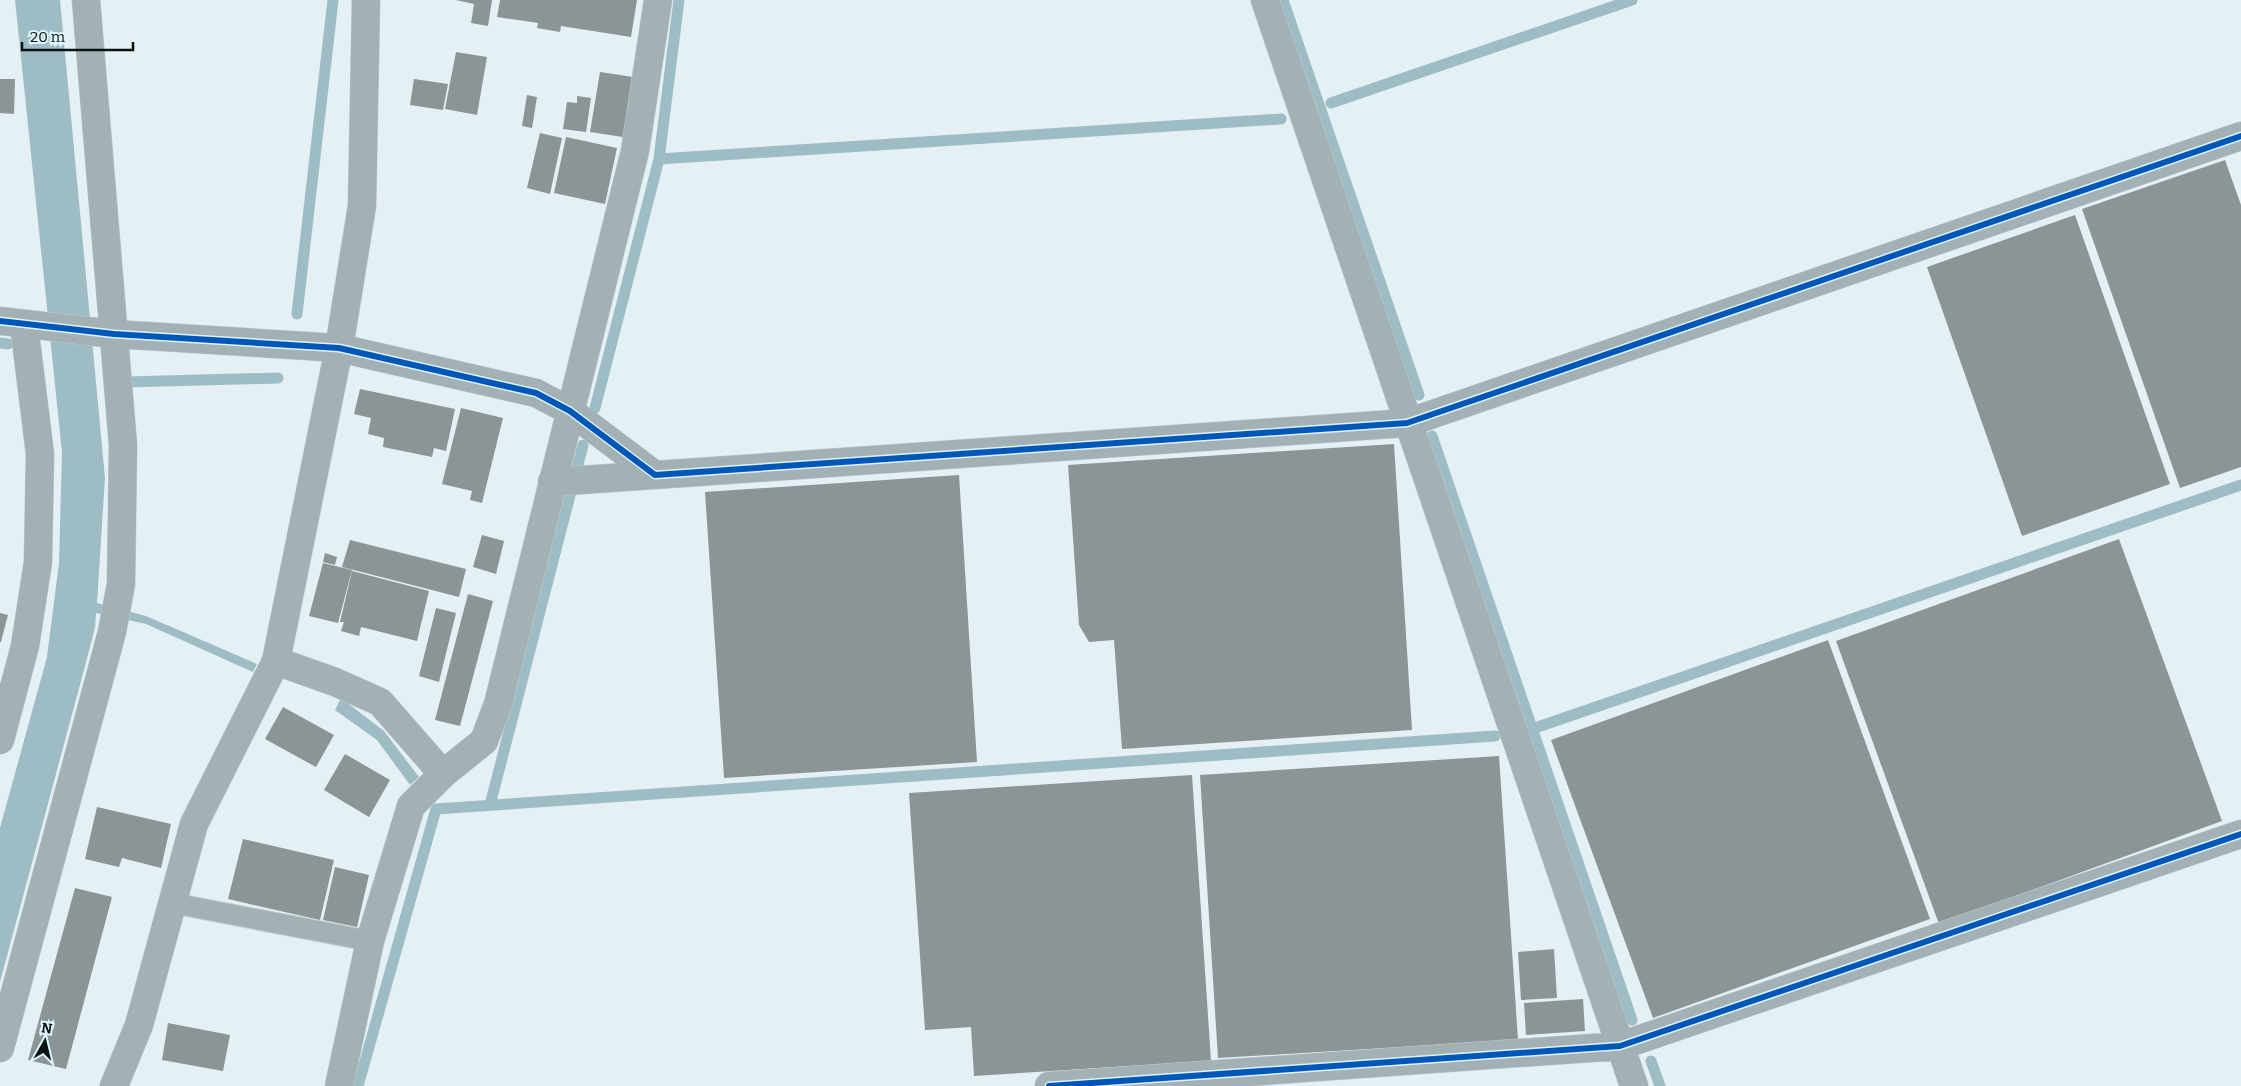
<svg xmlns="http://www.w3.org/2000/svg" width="2241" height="1086" viewBox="0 0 2241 1086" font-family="Bitter,serif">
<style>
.water{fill:#9dbcc4}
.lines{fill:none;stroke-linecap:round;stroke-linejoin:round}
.stream{stroke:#9dbcc4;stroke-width:11}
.building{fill:#8b9497}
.lane-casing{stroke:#c3cbce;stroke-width:22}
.street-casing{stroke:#c3cbce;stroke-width:29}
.lane{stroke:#a3b1b5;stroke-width:20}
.street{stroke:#a3b1b5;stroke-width:28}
.cycleway-casing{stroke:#def4fa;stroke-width:9}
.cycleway{stroke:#0057b8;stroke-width:6}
</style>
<rect width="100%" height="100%" fill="#e4f0f4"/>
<path class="water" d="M15,0H60L105,478L97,603L146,616L257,664L253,672L146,624L96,613L95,628L81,681L0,982V828L47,657L59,563L62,452Z
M341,698L384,731L419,777L410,785L377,740L335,710Z"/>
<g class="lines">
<path class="stream" d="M1283,0L1419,395
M1331,103L1632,0
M659,159L1281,119
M297,314L333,0
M0,343L8,344
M126,382L278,378
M595,408L659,159L679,0
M1432,436L1632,1020
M1532,729L2241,485
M490,805L583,445
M1651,1061L1660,1086
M358,1086L436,809L1495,736"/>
</g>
<path class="building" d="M456,0H492L488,26L471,23L474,4Z
M500,0H637L631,37L561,26L560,32L537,28L538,23L497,17Z
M456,52L487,57L477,115L445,109Z
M600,72L633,77L623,137L590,132Z
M0,79H15L14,114L0,113Z
M414,79L448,84L443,110L410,105Z
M527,95L537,97L532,128L522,126Z
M577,96L591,98L586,132L563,129L567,102L577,103Z
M540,133L562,138L550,194L527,188Z
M566,137L617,148L605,204L554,193Z
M2225,160L2241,205V467L2180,488L2082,209Z
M2075,215L2170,484L2022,536L1927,267Z
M360,389L455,409L446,451L434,448L432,457L383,447L384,438L368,434L371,418L354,414Z
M461,408L503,418L482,503L470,500L472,491L442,484Z
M1394,444L1412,730L1122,749L1114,640L1089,642L1079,625L1068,465Z
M959,475L977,762L724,778L705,492Z
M482,535L504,541L496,574L473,567Z
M2119,539L2222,821L1939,924L1836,641Z
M350,540L466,569L459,597L342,567Z
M325,553L337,557L335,565L323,562Z
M323,563L352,570L338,623L309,616Z
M352,571L429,591L417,641L361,627L359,636L341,631L344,622H340Z
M468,594L493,601L460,726L435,720Z
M436,608L456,613L439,682L419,676Z
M0,613L8,615L1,642H0Z
M1828,640L1930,919L1653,1018L1551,740Z
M283,707L334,735L316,767L265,739Z
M345,754L390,780L369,817L324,790Z
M1499,756L1518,1040L1218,1058L1200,775Z
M1192,775L1211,1061L974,1076L971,1027L925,1030L909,793Z
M97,807L171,824L161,868L122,858L119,867L85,859Z
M243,839L334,860L320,920L228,899Z
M335,867L369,875L357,927L323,920Z
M75,888L112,897L66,1069L28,1060Z
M1554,949L1557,998L1521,1000L1518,952Z
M1583,999L1585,1031L1526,1035L1524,1003Z
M168,1023L230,1035L223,1071L162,1060Z"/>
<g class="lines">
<defs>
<path id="lane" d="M172,903L370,941"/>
<path id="street" d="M1265,0L1634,1086
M0,321L114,334L339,348L536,393L570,411L655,475L1407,423L2241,136
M552,482L655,475
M276,661L335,682L380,702L443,774
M0,740L25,646L38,562L40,454L24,325
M0,1048L112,632L121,584L123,445L86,0
M114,1086L139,1025L194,824L276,661L339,348L362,206L366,0
M339,1086L370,941L411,806L443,774L484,741L498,704L635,151L658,0
M1049,1086L1620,1046L2241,834"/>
</defs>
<use href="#lane" class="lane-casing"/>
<use href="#street" class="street-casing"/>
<use href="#lane" class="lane"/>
<use href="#street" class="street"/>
<defs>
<path id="cycleway" d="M0,321L114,334L339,348L536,393L570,411L655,475L1407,423L2241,136
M1049,1086L1620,1046L2241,834"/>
</defs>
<use href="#cycleway" class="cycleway-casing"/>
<use href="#cycleway" class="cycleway"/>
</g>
<g transform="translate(45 1041) rotate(8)" stroke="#def4fa" stroke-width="4" paint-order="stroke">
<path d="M0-4L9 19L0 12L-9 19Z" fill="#091112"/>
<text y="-8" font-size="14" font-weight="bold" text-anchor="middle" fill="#091112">N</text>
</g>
<path d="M22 42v8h111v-8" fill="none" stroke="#091112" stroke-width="2.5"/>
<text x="30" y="42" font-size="15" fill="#091112" stroke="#def4fa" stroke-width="4" paint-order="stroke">20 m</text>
</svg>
